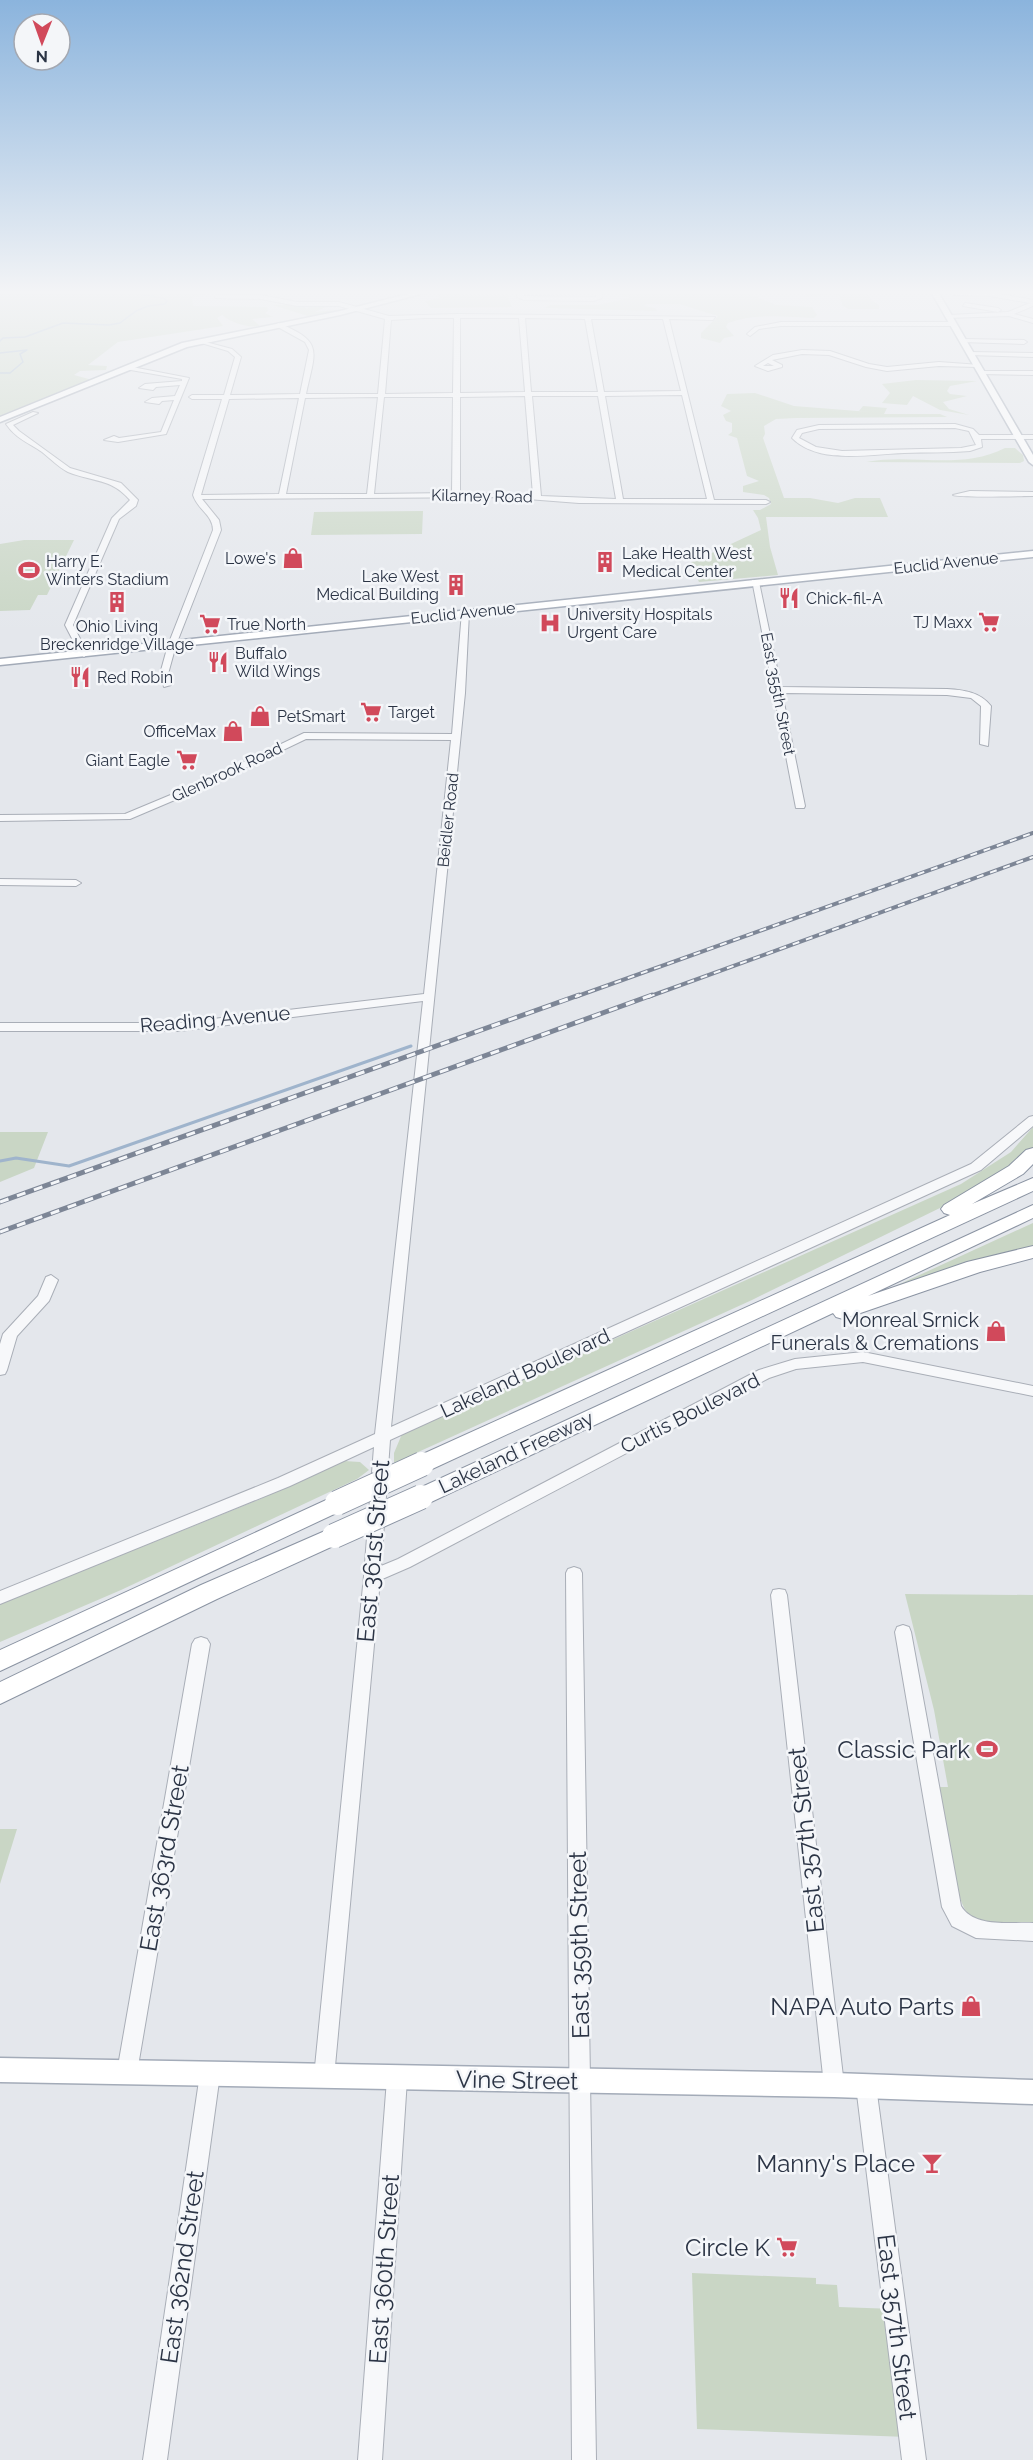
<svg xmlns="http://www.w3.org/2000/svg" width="1033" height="2460" viewBox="0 0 1033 2460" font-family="Raleway,sans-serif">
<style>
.green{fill:#c9d6c5}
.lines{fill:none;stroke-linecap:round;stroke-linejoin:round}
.stream-far1{stroke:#9fb4cc;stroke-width:1.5}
.stream{stroke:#9fb4cc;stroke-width:3}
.minor-casing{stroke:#a9aeb7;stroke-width:2}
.major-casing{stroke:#a3abb8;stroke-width:3}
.highway-casing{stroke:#8b94a3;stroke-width:2}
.minor{fill:#f7f8fa;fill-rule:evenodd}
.major{fill:#fff;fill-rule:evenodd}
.highway{fill:#fff;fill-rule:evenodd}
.rail-far1-casing{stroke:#7d8696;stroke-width:4}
.rail-casing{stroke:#7d8696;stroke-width:5}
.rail-far1{stroke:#f4f6f9;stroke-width:2;stroke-dasharray:7;stroke-linecap:butt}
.rail{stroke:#f4f6f9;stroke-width:3;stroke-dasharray:9;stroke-linecap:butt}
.highway-bridge-casing{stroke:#8b94a3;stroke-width:26;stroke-linecap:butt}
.highway-bridge{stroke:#fff;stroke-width:24}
.labels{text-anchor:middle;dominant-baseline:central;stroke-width:5;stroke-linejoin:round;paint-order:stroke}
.far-street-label{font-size:16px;fill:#2b3445;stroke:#f4f6f9}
.far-poi-label{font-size:16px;fill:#2b3445;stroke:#f4f6f9;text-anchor:start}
.street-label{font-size:20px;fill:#2b3445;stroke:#f4f6f9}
.poi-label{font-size:20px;fill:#2b3445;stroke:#f4f6f9;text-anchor:end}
.near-street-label{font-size:24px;fill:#2b3445;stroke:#f4f6f9}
.near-poi-label{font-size:24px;fill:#2b3445;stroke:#f4f6f9;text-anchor:end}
</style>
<rect width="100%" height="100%" fill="#e4e7ec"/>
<path class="green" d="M0,290H219L192,298L193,306L267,307L268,311L265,313L273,317L252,319L260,326C247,328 232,323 222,315L217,318L223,326L118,342L88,365L107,366L106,370L80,371L74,375L96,381L0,420Z
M623,290H740L776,305L812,307L817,315L814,318C785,317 755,313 728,323L726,327L734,336L724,338L720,343L701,338V333L718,316L679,304H646L644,306L655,308L657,311L545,308L550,305H597L630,298L614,293Z
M808,290H871L867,292L871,300L879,305V309H848L843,306L839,296C829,291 817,298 806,297Z
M439,291C462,297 485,294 509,295L507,296L512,307L431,308L425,301L440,298L436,294Z
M273,305H302L307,309L310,305H330L315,312L347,309L311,317Z
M916,380L977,381L950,386L947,391L950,394L967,396L943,402L949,409L969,415L940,410L913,396L907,405L882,403L890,393L882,384Z
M755,393L794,406L870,412L859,411L863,406L887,408L884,414H940L947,417L796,418L776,419L764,426L765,434L763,438L784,498H810L838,503L855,498H880L888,517H766L770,547L778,575L699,582L690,563L761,530L758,518L753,510H760L771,504L769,498L764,495L743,492V486L759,481L747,476L737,438L728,435L732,432V423L726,421L723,415L731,411L721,406L727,394Z
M1005,448H1015L1023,455L1024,461L1020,463L866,462C913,453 959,471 1005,448Z
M423,511L422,534L311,535L314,512Z
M24,540H74L47,595H38L30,610L0,611V544Z
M1033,1127V1147L1014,1167L944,1206L752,1300L394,1463V1453L402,1434L961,1184L1011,1152Z
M0,1132H48L34,1168L0,1182Z
M1033,1223V1248L894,1290L891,1288Z
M344,1461L360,1462L369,1470L357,1479L121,1590L0,1642V1604L258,1500Z
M905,1594L1033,1595V1923C1016,1922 989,1927 973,1919C954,1908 941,1812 936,1787H948L934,1710Z
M0,1829H17L0,1884Z
M692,2273L816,2278V2284L837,2285L839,2307L894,2309L907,2437L697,2429Z"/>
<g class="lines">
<path class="stream-far1" d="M0,341L3,338L25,337L63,323L109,325L120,323L136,311L148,306L165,304L167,301L163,298L138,294L159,290
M0,353L27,350L20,354L23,362L10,373H0"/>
<path class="stream" d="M0,1161L16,1158L69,1166L411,1046"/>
<defs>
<path id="minor" d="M518,290H524V296L594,297H596V290H602V298L594,301L524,300L517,297Z
M956,292H990L1033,300V306L1014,314L1033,319V323L1009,316L947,318L949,315L1008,312L1030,303L990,296L954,295Z
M217,295H261L297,302H339L389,316L457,314L715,317L713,320L669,319L714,500H766L770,502L766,504L579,503L502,497L202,499L219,520L221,530L176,645L168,674L171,685L164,687L160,674L168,645L213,530C213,515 197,509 193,495L222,399H192L189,397L192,395H224L235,357L228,351L198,342V340L232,349L241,357L230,395L300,394L309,350L305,342L276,326L278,323C325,342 315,351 306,394H378L385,319L339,306H297L261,299L215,298ZM425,318H454L453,393L385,394L391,320ZM460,318H519L525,392L460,393ZM525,318L585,319L598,392H531ZM591,319H663L681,391L604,392ZM682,395L707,499H623L605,396ZM525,396L533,495L460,493V397ZM532,396H598L616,499L541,496ZM378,397L367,494H286L305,398ZM384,397H453L452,493L374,494ZM299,398L279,494L201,495L229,399Z
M965,303L998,308L1001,310L998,312L963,306Z
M781,322H953L956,324L953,326H781L759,329L750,336L747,334L755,327Z
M963,339L1024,340L1027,342L1024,344L961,342Z
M802,350L830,351L869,364L887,367L939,362L980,365L977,367L939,366L887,371L866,367L829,355L802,354L772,360L782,365V367L768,371L755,366L773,355ZM768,363L774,366H763Z
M971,352L1033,353V357L969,355Z
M127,366L189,378L166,434L118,442L104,440L114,436L119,438L161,432L174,400L162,401L159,404L145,402L152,398L175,396L180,385L156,387L153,390L139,388L145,384L182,381V379L125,369Z
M982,371H1033V375L980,374Z
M33,412L38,413L13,425L19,431L70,468L121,483L138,500L136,506L119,519L73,625L88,654L84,657L80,654L65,625L112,518L130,500C111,478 93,482 68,472C58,467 51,459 42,452C29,443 15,438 6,424Z
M955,424L973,429L979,435H1033V439H981L982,447L970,451C948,453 926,452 904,453C870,454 819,465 792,438L797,430L819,425ZM955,428L969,431L976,445L961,448L842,451L816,447L799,438L802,433L819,429Z
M970,491L1033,492V496C1021,496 958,498 953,495Z
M752,580L759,582L781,687L947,689C964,690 980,692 991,706L988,746L980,744L981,706L971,698L947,695L782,693L805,806L804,808H796Z
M462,611L469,613L465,693L391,1427L971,1164L1029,1117L1033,1116V1126L981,1170L390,1440L381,1566L398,1559L759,1370L795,1359L863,1352L1033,1386V1396L863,1362L796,1369L769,1378L410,1567L380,1580L334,2077L331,2084L324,2087L317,2084L314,2077L364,1576L374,1447L290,1486L0,1604V1591L278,1478L375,1434L423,1001L179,1031H0V1023H179L424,994L451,740L306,739L210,785L130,819L0,821V815L125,814L204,781L304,733L452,734Z
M0,879L76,880L81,883L76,886L0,885Z
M51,1275L58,1280L49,1301L17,1336L7,1370L5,1374L0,1375V1344L3,1334L38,1296L46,1277Z
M574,1567L580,1569L582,1573L596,2460H572L566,1573L568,1569Z
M779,1589L785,1590L787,1595L844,2085L841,2092L834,2095L827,2092L824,2085L771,1595L773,1590Z
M903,1625L909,1627L911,1632L961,1906C974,1928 1010,1922 1033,1923V1941L976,1938L952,1926L942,1907L895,1632L897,1627Z
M201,1637L207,1639L210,1644L137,2072L134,2079L127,2082L120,2079L117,2072L192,1644L195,1639Z
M210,2064L217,2067L220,2074L167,2460H143L200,2074L203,2067Z
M397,2069L404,2072L407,2079L382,2460H358L387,2079L390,2072Z
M866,2076L873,2079L876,2086L926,2460H902L856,2086L859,2079Z"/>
<path id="major" d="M424,290H436L340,315L187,347L0,422V417L182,343L340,311Z
M930,290H937L1033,455V465L1029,462Z
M1033,551V557L0,665V659Z
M0,2058L834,2073L1033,2080V2104L834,2097L0,2082Z"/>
<path id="highway" d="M1033,1148V1164L1023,1174L972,1204L1033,1178V1191L430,1470L422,1472L414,1470L411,1464L414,1458L950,1215L944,1213L941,1209L944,1205L1009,1166L1026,1150Z
M1033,1205V1218L868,1296L967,1262L1033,1246V1258L980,1272L843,1319L836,1317L833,1313L429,1503L421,1505L413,1503L410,1497L413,1491Z
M337,1495L345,1497L348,1503L345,1509L0,1671V1650Z
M334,1527L342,1530L346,1536L342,1542L217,1599L0,1704V1682L201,1585Z"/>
</defs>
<use href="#minor" class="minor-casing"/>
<use href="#major" class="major-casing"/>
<use href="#highway" class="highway-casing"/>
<use href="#minor" class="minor"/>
<use href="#major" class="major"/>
<use href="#highway" class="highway"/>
<defs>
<path id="rail-far1" d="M575,997L1033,833
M648,997L1033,857"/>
<path id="rail" d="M0,1202L579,995
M0,1232L652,995"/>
</defs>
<use href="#rail-far1" class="rail-far1-casing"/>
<use href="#rail" class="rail-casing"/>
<use href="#rail-far1" class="rail-far1"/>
<use href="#rail" class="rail"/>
<defs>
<path id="highway-bridge" d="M337,1503L422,1464
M334,1536L421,1497"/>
</defs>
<use href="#highway-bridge" class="highway-bridge-casing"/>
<use href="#highway-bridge" class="highway-bridge"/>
</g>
<linearGradient id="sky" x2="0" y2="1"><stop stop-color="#8bb4dd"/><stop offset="0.46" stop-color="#f3f4f6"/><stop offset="1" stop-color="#f3f4f6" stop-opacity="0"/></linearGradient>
<rect width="1033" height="635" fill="url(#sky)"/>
<defs>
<symbol id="shop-bare" viewBox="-9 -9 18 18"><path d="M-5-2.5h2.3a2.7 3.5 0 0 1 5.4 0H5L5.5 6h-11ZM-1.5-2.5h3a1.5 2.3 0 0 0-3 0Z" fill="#d1495b" stroke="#f4f6f9" stroke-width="2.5" paint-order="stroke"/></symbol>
<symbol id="building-bare" viewBox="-9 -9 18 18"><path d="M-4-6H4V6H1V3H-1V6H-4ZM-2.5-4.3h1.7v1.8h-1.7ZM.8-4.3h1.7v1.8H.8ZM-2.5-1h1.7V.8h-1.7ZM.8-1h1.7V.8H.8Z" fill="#d1495b" stroke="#f4f6f9" stroke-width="2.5" paint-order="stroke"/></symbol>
<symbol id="stadium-bare" viewBox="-9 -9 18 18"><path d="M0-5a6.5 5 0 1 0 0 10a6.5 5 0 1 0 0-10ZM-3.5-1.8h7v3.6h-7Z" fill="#d1495b" stroke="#f4f6f9" stroke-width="2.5" paint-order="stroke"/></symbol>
<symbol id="restaurant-bare" viewBox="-9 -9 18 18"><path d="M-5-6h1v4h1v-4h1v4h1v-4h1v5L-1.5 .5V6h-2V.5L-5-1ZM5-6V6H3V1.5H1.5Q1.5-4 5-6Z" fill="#d1495b" stroke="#f4f6f9" stroke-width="2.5" paint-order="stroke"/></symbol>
<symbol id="supermarket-bare" viewBox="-9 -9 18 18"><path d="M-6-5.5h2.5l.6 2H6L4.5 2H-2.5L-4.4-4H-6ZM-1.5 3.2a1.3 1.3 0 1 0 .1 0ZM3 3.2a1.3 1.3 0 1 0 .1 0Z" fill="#d1495b" stroke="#f4f6f9" stroke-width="2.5" paint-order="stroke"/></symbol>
<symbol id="hospital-bare" viewBox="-9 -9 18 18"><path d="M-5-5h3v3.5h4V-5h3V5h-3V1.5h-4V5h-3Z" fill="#d1495b" stroke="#f4f6f9" stroke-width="2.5" paint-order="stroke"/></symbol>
<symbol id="bar-bare" viewBox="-9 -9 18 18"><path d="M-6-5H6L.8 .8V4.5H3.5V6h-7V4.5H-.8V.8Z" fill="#d1495b" stroke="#f4f6f9" stroke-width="2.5" paint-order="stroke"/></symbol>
</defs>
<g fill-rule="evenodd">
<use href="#shop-bare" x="278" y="543" width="30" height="30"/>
<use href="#building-bare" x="590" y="547" width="30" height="30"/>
<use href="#stadium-bare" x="14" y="555" width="30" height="30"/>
<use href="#building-bare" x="441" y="570" width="30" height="30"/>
<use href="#restaurant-bare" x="774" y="583" width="30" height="30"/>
<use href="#building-bare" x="102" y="587" width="30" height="30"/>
<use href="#supermarket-bare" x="974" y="607" width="30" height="30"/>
<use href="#hospital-bare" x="535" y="608" width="30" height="30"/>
<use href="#supermarket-bare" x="195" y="609" width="30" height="30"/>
<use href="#restaurant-bare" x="203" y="647" width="30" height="30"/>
<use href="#restaurant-bare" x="65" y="662" width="30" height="30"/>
<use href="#supermarket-bare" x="356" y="697" width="30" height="30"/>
<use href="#shop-bare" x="245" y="701" width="30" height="30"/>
<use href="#shop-bare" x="218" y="716" width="30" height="30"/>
<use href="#supermarket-bare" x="172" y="745" width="30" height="30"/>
<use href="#shop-bare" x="981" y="1316" width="30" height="30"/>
<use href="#stadium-bare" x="972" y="1734" width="30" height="30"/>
<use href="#shop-bare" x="956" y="1991" width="30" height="30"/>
<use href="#bar-bare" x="917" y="2148" width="30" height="30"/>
<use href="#supermarket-bare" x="772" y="2232" width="30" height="30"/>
</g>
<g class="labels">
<g class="far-street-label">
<text transform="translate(482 496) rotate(1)">Kilarney Road</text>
<text transform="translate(946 563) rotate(-6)">Euclid Avenue</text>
<text transform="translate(463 613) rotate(-6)">Euclid Avenue</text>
<text transform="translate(778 694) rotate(79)">East 355th Street</text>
<text transform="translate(227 772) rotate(-25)">Glenbrook Road</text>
<text transform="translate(448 820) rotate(-84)">Beidler Road</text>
</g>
<g class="far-poi-label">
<text x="622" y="553">Lake Health West<tspan x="622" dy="18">Medical Center</tspan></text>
<text x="276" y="558" text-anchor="end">Lowe's</text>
<text x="46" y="561">Harry E.<tspan x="46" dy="18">Winters Stadium</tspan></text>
<text x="439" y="576" text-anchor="end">Lake West<tspan x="439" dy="18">Medical Building</tspan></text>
<text x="806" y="598">Chick-fil-A</text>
<text x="567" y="614">University Hospitals<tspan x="567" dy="18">Urgent Care</tspan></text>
<text x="972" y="622" text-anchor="end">TJ Maxx</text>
<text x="227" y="624">True North</text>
<text x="117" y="626" text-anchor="middle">Ohio Living<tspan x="117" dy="18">Breckenridge Village</tspan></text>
<text x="235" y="653">Buffalo<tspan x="235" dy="18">Wild Wings</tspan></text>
<text x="97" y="677">Red Robin</text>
<text x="388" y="712">Target</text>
<text x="277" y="716">PetSmart</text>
<text x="216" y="731" text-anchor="end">OfficeMax</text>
<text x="170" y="760" text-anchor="end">Giant Eagle</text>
</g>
<g class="street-label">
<text transform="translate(215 1019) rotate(-5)">Reading Avenue</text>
<text transform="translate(525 1373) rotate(-25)">Lakeland Boulevard</text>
<text transform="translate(690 1413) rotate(-27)">Curtis Boulevard</text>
<text transform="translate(516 1452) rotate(-25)">Lakeland Freeway</text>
</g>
<g class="poi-label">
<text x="979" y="1320">Monreal Srnick<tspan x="979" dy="23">Funerals &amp; Cremations</tspan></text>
</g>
<g class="near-street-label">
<text transform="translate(373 1551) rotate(-85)">East 361st Street</text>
<text transform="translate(806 1840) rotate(-96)">East 357th Street</text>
<text transform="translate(164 1858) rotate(-80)">East 363rd Street</text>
<text transform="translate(579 1945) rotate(-91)">East 359th Street</text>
<text transform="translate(517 2080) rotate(1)">Vine Street</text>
<text transform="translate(182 2267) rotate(-82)">East 362nd Street</text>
<text transform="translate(384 2269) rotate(-86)">East 360th Street</text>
<text transform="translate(897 2327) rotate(83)">East 357th Street</text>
</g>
<g class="near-poi-label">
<text x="970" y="1749">Classic Park</text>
<text x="954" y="2006">NAPA Auto Parts</text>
<text x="915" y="2163">Manny's Place</text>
<text x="770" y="2247">Circle K</text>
</g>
</g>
<g transform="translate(42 42) rotate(181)"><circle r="28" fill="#f4f6f9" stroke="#a4a8b1" stroke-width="1.5"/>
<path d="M0-4.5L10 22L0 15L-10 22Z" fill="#d1495b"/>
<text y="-9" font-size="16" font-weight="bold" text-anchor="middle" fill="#2b3445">N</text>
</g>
</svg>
